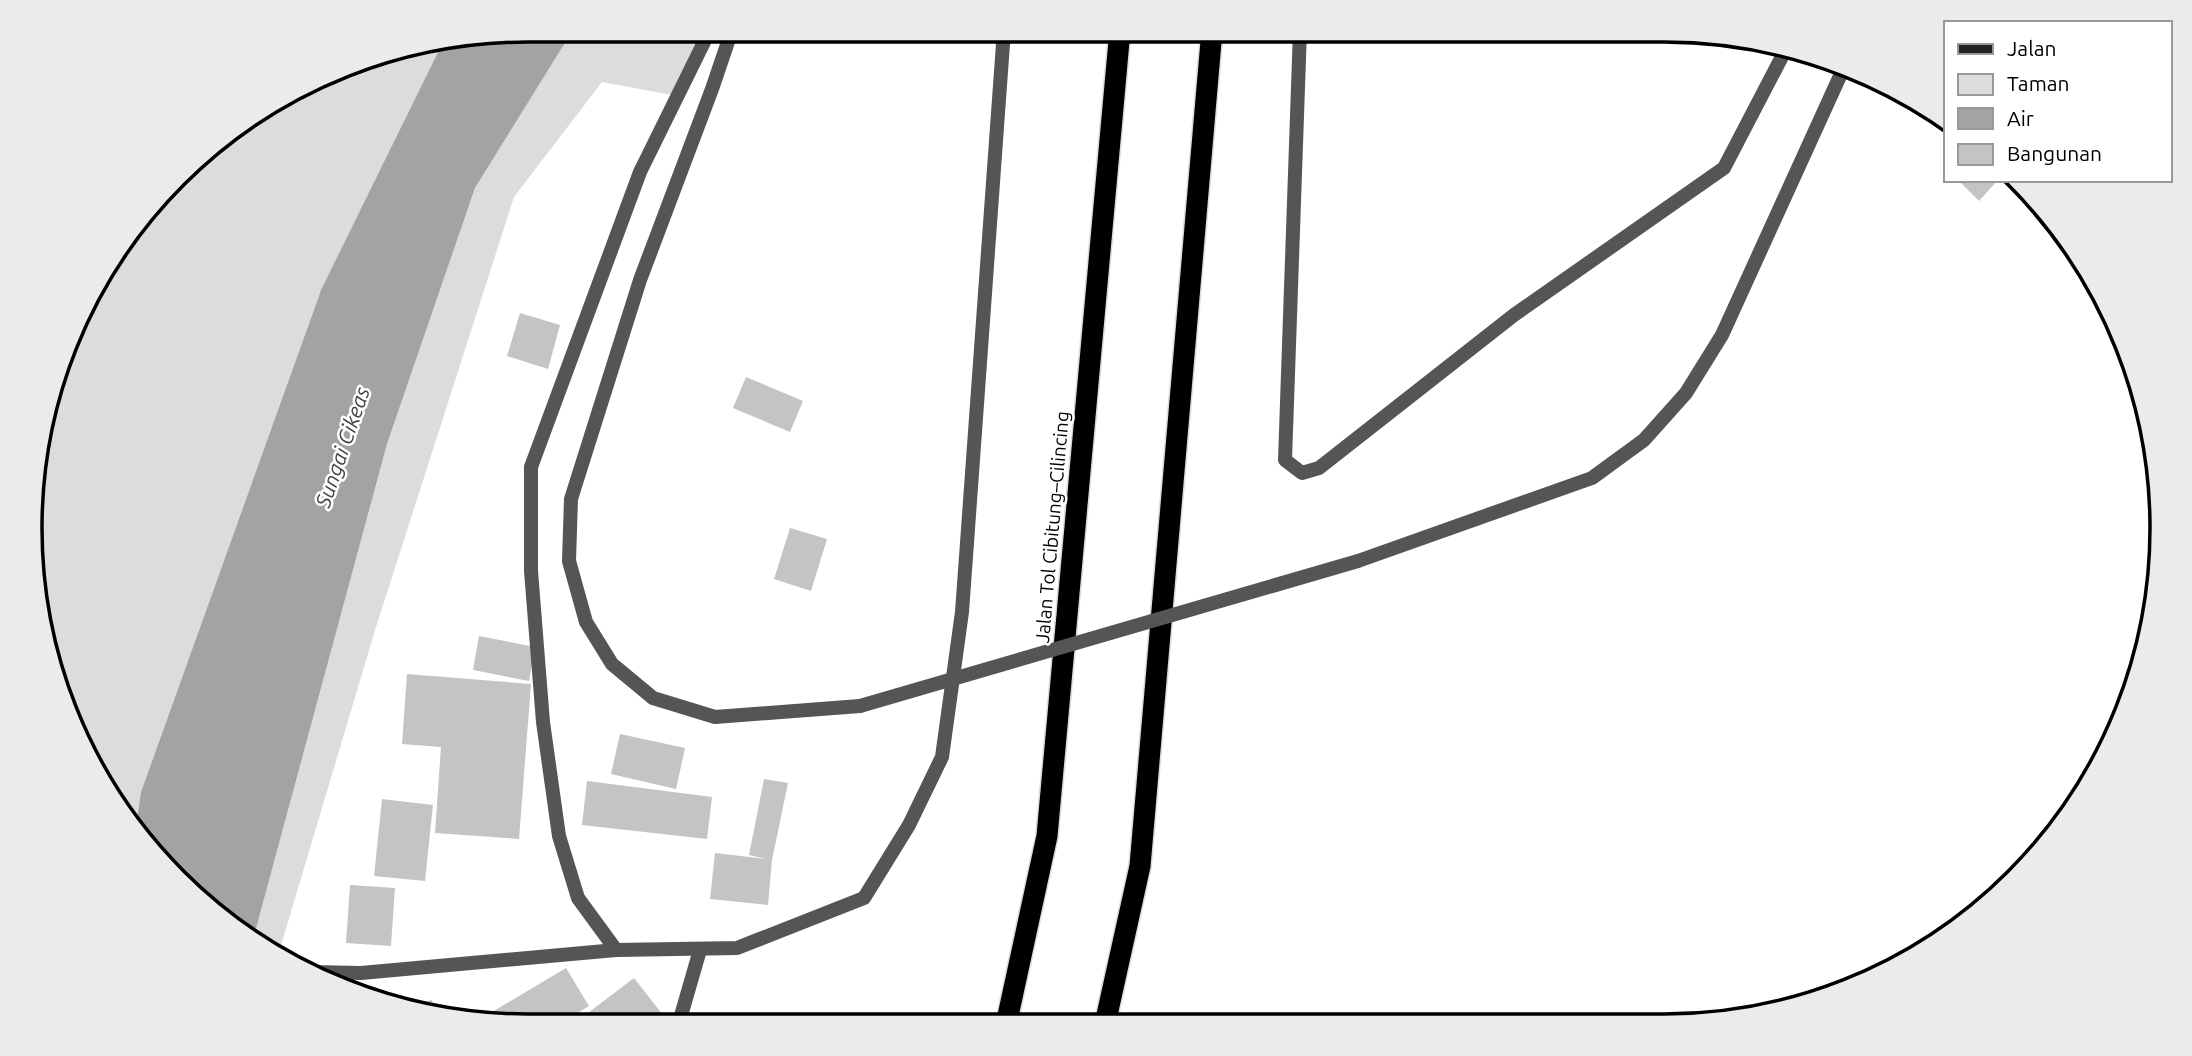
<svg xmlns="http://www.w3.org/2000/svg" width="2192" height="1056" viewBox="0 0 2192 1056" font-family="Ubuntu,sans-serif">
<style>
.green{fill:#dcdcdc}
.water{fill:#a3a3a3}
.building{fill:#c4c4c4}
.lines{fill:none;stroke-linecap:round;stroke-linejoin:round}
.motorway-casing{stroke:#dbdbdb;stroke-width:24}
.minor{stroke:#555;stroke-width:14}
.tertiary{stroke:#555;stroke-width:14}
.secondary{stroke:#222;stroke-width:14}
.motorway{stroke:#000;stroke-width:21}
.tertiary-bridge{stroke:#555;stroke-width:14}
.labels{text-anchor:middle;dominant-baseline:central;stroke-width:5;stroke-linejoin:round;paint-order:stroke}
.street-label{font-size:19px;fill:#000;stroke:#fff}
.water-label{font-size:21px;font-style:italic;fill:#444;stroke:#fff}
.rim{fill:none;stroke:#000;stroke-width:3.5}
</style>
<rect width="100%" height="100%" fill="#fff"/>
<path class="green" d="M573,30H710L677,96L602,82L514,197L376,627L279,952L254,936L387,444L475,188Z
M442,44L319,295L141,792L135,833L81,749L34,593L39,430L97,279L154,199L224,133L367,56Z"/>
<path class="water" d="M528,30H573L475,188L387,444L254,936L199,902L135,833L141,792L321,290L442,44Z"/>
<path class="building" d="M1958,180H1998L1979,201Z
M520,313L560,325L548,369L507,356Z
M746,377L803,401L790,432L733,408Z
M790,528L827,539L811,591L774,579Z
M479,636L535,647L529,681L473,670Z
M407,674L531,684L519,839L435,833L441,747L402,744Z
M620,734L685,748L676,789L611,774Z
M764,779L788,783L772,860L768,905L710,899L715,853L766,859L749,855Z
M587,781L712,797L707,839L582,825Z
M382,799L433,805L425,881L374,876Z
M350,885L395,888L391,946L346,943Z
M566,968L589,1006L556,1026H528L477,1021Z
M634,978L670,1024L580,1026L576,1022Z
M432,1000L436,1017L400,1007Z"/>
<g class="lines">
<defs>
<path id="motorway" d="M1105,1024L1140,866L1212,30
M1006,1025L1047,836L1120,30"/>
</defs>
<use href="#motorway" class="motorway-casing"/>
<path class="minor" d="M1300,30L1285,460L1302,473L1319,468L1514,315L1724,168L1787,47
M616,950L578,898L559,836L543,722L531,571V467L640,172L710,30
M678,1026L700,950"/>
<path class="tertiary" d="M732,30L712,89L640,280L571,499L569,561L586,622L612,664L653,698L715,717L860,706
M1358,561L1592,478L1644,440L1686,393L1722,335L1845,65
M311,972L361,973L616,950L737,948L864,898L909,825L942,757L962,612L1004,30"/>
<path class="secondary" d="M39,431L40,430"/>
<use href="#motorway" class="motorway"/>
<path class="tertiary-bridge" d="M860,706L1358,561"/>
</g>
<g class="labels">
<g class="street-label">
<text transform="translate(1052 527) rotate(-85)">Jalan Tol Cibitung–Cilincing</text>
</g>
<g class="water-label">
<text transform="translate(342 447) rotate(-71)">Sungai Cikeas</text>
</g>
</g>
<path d="M0 0H2192V1056H0ZM528 42H1664A486 486 0 0 1 2150 528V528A486 486 0 0 1 1664 1014H528A486 486 0 0 1 42 528V528A486 486 0 0 1 528 42Z" fill="#ebebeb" fill-rule="evenodd"/>
<path class="rim" d="M528 42H1664A486 486 0 0 1 2150 528V528A486 486 0 0 1 1664 1014H528A486 486 0 0 1 42 528V528A486 486 0 0 1 528 42Z"/>
<rect x="1944" y="21" width="228" height="161" fill="#ffffff" stroke="#999999" stroke-width="2"/>
<rect x="1958" y="44" width="35" height="10" fill="#222222" stroke="#999999" stroke-width="2"/>
<text x="2007" y="56" font-size="21" fill="#000000">Jalan</text>
<rect x="1958" y="74" width="35" height="21" fill="#dcdcdc" stroke="#999999" stroke-width="2"/>
<text x="2007" y="91" font-size="21" fill="#000000">Taman</text>
<rect x="1958" y="108" width="35" height="21" fill="#a3a3a3" stroke="#999999" stroke-width="2"/>
<text x="2007" y="126" font-size="21" fill="#000000">Air</text>
<rect x="1958" y="144" width="35" height="21" fill="#c4c4c4" stroke="#999999" stroke-width="2"/>
<text x="2007" y="161" font-size="21" fill="#000000">Bangunan</text>
</svg>
